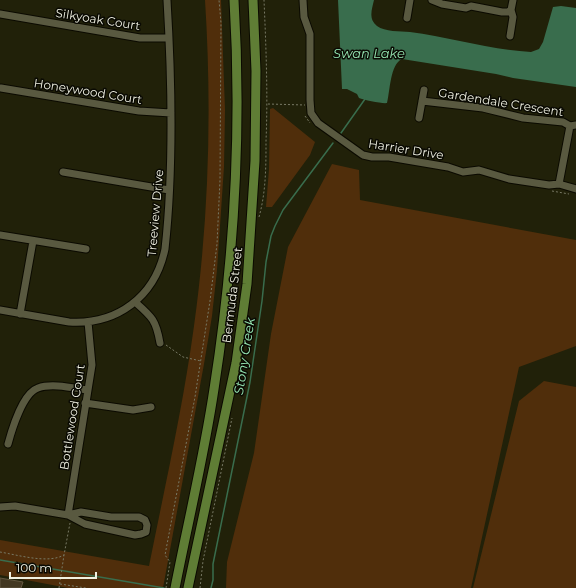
<svg xmlns="http://www.w3.org/2000/svg" width="576" height="588" viewBox="0 0 576 588" font-family="Montserrat,sans-serif">
<style>
.green{fill:#502e0b}
.water{fill:#396d4d}
.lines{fill:none;stroke-linecap:round;stroke-linejoin:round}
.stream{stroke:#396d4d;stroke-width:1.5}
.building{fill:#433822;stroke:#635740}
.minor-casing{stroke:#0b0a00;stroke-width:9}
.major-casing{stroke:#0b0a00;stroke-width:11}
.path{stroke:#787965;stroke-width:1;stroke-dasharray:2 2;stroke-linecap:butt}
.minor{stroke:#595940;stroke-width:7}
.major{stroke:#5f7d35;stroke-width:9}
.labels{text-anchor:middle;dominant-baseline:central;stroke-width:3;stroke-linejoin:round;paint-order:stroke}
.street-label{font-size:12px;fill:#f0f1e2;stroke:#0a0a03}
.water-label{font-size:13px;font-style:italic;fill:#97e8b4;stroke:#0a0a03}
</style>
<rect width="100%" height="100%" fill="#212109"/>
<path class="green" d="M205,0H221L225,110L224,167L217,270L212,316L204,364L163,588H68L0,575V540L149,566C165,486 183,407 194,326C209,218 212,108 205,0Z
M273,108L315,142L310,155L272,207H266L269,169L270,109Z
M332,164L359,170L360,200L576,240V346L519,367L471,588H226L227,562L254,453L271,334L288,247Z
M544,381L576,387V588H473L519,401Z"/>
<path class="water" d="M338,0H374C372,9 368,19 377,26C385,32 400,31 410,32C450,37 491,50 531,52L539,49L543,42L553,7L561,6L576,8V87L513,78L496,74L402,59C390,64 390,92 387,103C383,104 364,100 359,98L357,94L347,89H342Z"/>
<g class="lines">
<path class="stream" d="M341,133L365,99
M0,560L164,588
M211,588L213,580V564L250,382L262,301L266,262L271,236L275,226L283,210L333,143"/>
</g>
<path class="building" d="M0,578L23,582L21,588H0Z"/>
<g class="lines">
<defs>
<path id="minor" d="M303,0L304,17L310,34V100L311,113L318,123L363,155L372,157H389L448,167L463,172L479,170L509,179L549,185L559,184L576,189
M432,0L442,4L466,8L471,6L502,12H508L511,10L513,0
M0,14L140,38H169
M407,18L410,0
M510,36L513,17L511,10
M1,88L139,111L171,113
M422,101L483,108L523,118L563,122L570,126L576,125
M419,118L424,90
M63,172L169,190
M559,184L570,126
M0,235L86,249
M135,302C152,317 156,320 160,343
M0,310L69,322C117,325 155,297 165,249C174,167 172,83 167,0
M20,314L33,241
M85,403L133,410L151,407
M8,444C12,429 23,393 38,388C52,383 73,388 87,390
M0,507L15,506L68,515L85,524L135,535L141,534L146,532L147,525L145,520L139,517H111L81,512L68,515
M68,515L92,365L88,322"/>
<path id="major" d="M175,588C188,522 204,456 214,389C234,261 242,130 234,0
M188,588L236,363L247,284L255,161L256,71L253,0"/>
</defs>
<use href="#minor" class="minor-casing"/>
<use href="#major" class="major-casing"/>
<path class="path" d="M268,104L305,105
M305,116L310,123
M552,191L569,194
M259,217C266,192 266,166 266,141C268,94 266,47 264,0
M166,345L183,357L201,361
M0,552C18,555 48,564 64,555L70,523
M60,584L86,588
M59,588L64,555
M166,588L170,562L165,555L195,397L210,301L217,244L220,180L221,23L219,0
M200,588L203,561L232,418"/>
<use href="#minor" class="minor"/>
<use href="#major" class="major"/>
</g>
<g class="labels">
<g class="street-label">
<text transform="translate(98 19) rotate(9)">Silkyoak Court</text>
<text transform="translate(88 91) rotate(9)">Honeywood Court</text>
<text transform="translate(501 102) rotate(9)">Gardendale Crescent</text>
<text transform="translate(406 149) rotate(9)">Harrier Drive</text>
<text transform="translate(155 213) rotate(-85)">Treeview Drive</text>
<text transform="translate(232 295) rotate(-83)">Bermuda Street</text>
<text transform="translate(72 417) rotate(-81)">Bottlewood Court</text>
</g>
<g class="water-label">
<text x="369" y="53">Swan Lake</text>
<text transform="translate(244 356) rotate(-81)">Stony Creek</text>
</g>
</g>
<path d="M10 572v6h86v-6" fill="none" stroke="#f0f1e2" stroke-width="2"/>
<text x="16" y="572" font-size="12" fill="#f0f1e2" stroke="#0a0a03" stroke-width="3" paint-order="stroke">100 m</text>
</svg>
